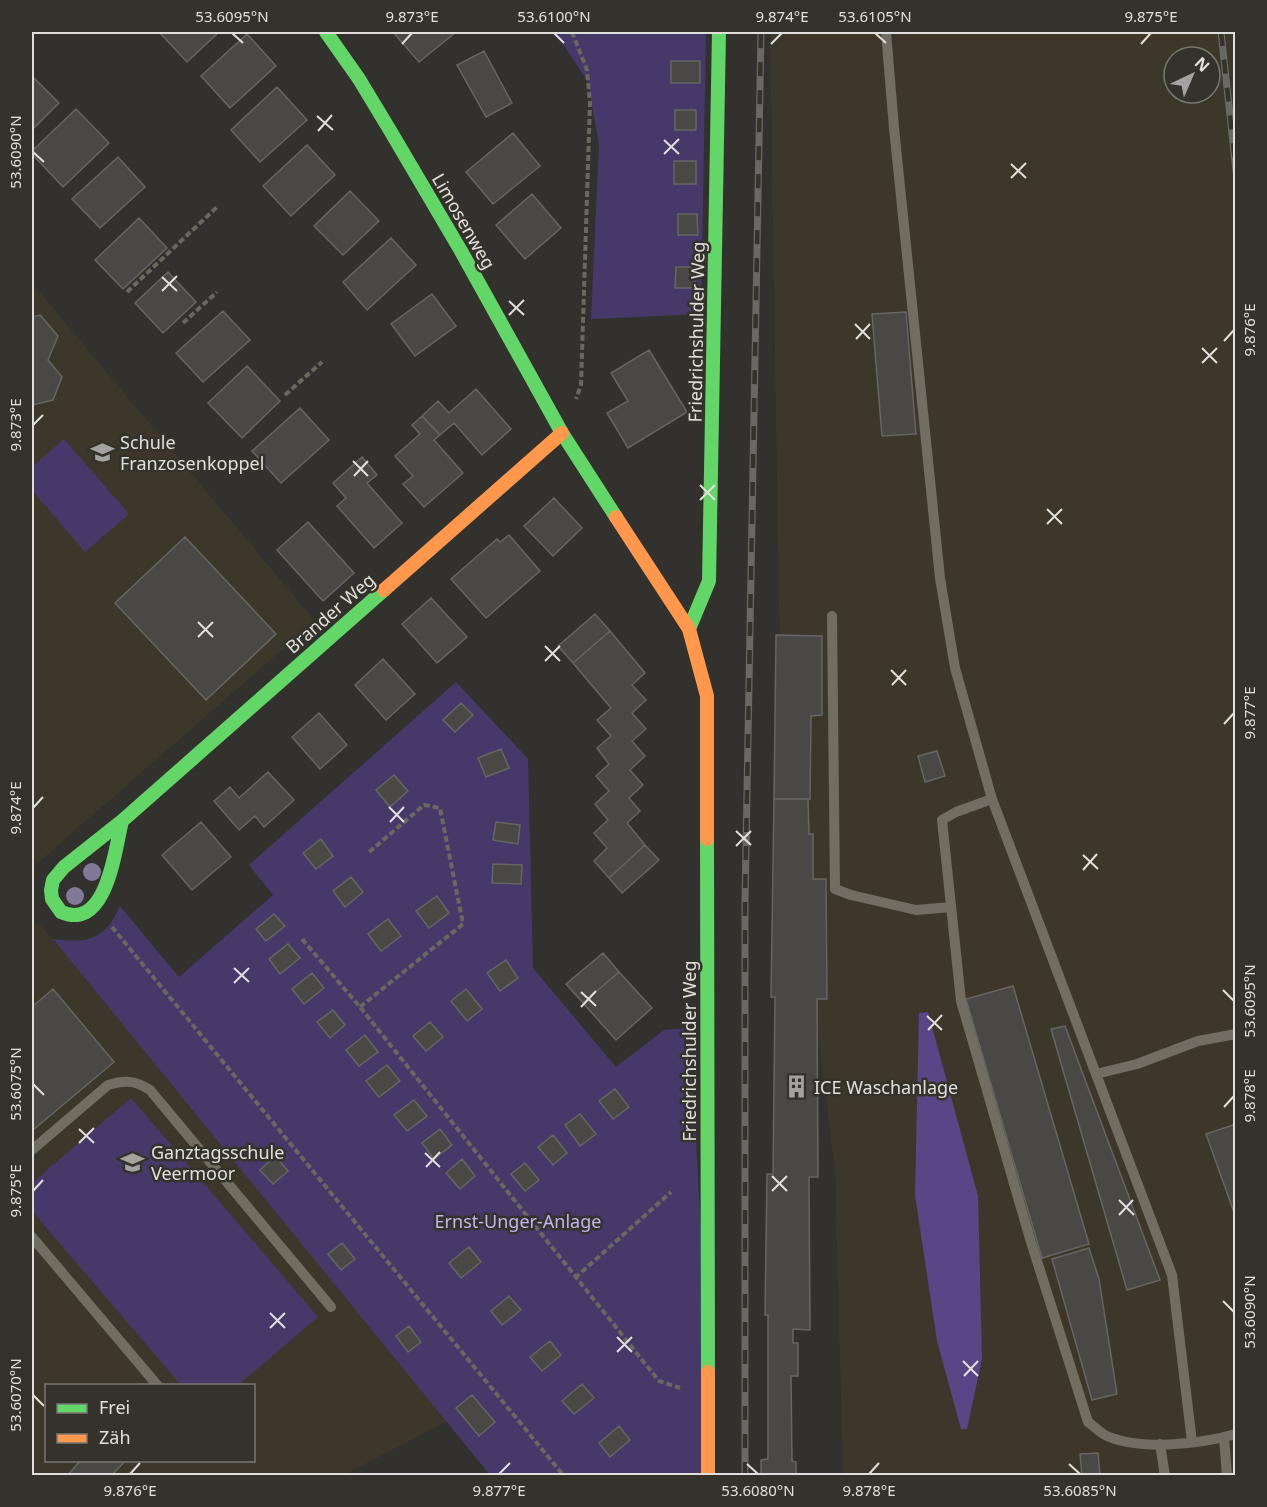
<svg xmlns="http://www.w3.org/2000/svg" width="1267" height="1507" viewBox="0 0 1267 1507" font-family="'Noto Sans',sans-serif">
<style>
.built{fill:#3d372b;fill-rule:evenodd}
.green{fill:#47386a}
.forest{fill:#594686}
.building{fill:#494845;stroke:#676562;stroke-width:1.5}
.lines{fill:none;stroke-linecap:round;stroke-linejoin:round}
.path{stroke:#6a675f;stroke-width:4;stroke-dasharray:6 3;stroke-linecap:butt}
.lane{stroke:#726d62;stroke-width:10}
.fast{stroke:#63d668;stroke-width:14}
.slow{stroke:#ff974d;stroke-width:14}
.rail-casing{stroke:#6a6862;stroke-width:7}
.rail{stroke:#35322b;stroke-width:4.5;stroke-dasharray:14;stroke-linecap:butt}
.tree{fill:#82799a}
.ticks{fill:none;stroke:#e1dfdb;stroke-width:2}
.labels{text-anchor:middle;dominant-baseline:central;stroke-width:5;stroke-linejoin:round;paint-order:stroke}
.street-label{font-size:18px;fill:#e1dfdb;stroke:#35322b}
.poi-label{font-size:18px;fill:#e1dfdb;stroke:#35322b;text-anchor:start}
.park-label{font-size:18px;fill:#c2b4f3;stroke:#35322b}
.neatline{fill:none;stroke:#e1dfdb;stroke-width:2}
.ticks-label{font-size:15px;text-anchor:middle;fill:#e1dfdb}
</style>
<rect width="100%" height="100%" fill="#33312d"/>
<path class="built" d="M770,32H1235V1475H843L835,1171L781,739ZM1174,57H1210V93H1174Z
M32,283L315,621L32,868Z
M37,922L53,939L447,1421L344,1475L32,1476V928ZM46,1386H254V1460H46Z"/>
<path class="green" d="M555,32H706L701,314L591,319L599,144L588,82Z
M64,439L129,514L85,552L32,490V467Z
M456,682L528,759L533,968L616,1067L664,1030L690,1028L711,1419L712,1475H490L53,939C88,944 105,940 120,906L179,977L273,895L249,865Z
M131,1098L318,1317L238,1385H181L32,1211V1183Z"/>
<path class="forest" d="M928,1012L978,1196L982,1359L967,1429H961L937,1341L915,1195L919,1013Z"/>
<path class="building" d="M161,32H219L187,62L160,33Z
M393,32H456L419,62Z
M247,34L276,66L230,108L201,76Z
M484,51L512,103L486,117L457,65Z
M671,61H700V83H671Z
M32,76L59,103L34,128L32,126Z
M277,87L307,120L260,162L231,130Z
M76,109L109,143L63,187L32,154V151Z
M675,110H696V130H675Z
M513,133L540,166L493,204L466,172Z
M307,145L335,175L291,216L263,186Z
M118,157L145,187L100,228L72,199Z
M674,161H696V184H674Z
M350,191L379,221L343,255L314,226Z
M532,194L561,228L525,259L496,225Z
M678,214H697L698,235H678Z
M139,218L167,248L123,289L95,260Z
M391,238L416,265L367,310L343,282Z
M676,267H695V288H675Z
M168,272L196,302L163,333L135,303Z
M432,294L456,326L415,356L391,324Z
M223,311L250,340L203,382L176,353Z
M906,312L916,434L882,436L872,314Z
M40,315L58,336L48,360L62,377L53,400L32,405V317Z
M649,350L687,412L628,448L607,413L628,401L611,373Z
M247,366L280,401L242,438L208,403Z
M476,389L511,429L482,455L454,423L440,435L422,416L438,401L449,413Z
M300,408L329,440L281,483L252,451Z
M422,416L440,435L434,440L463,473L424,507L403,484L413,476L395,456L420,434L412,425Z
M362,457L377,475L367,483L402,523L374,548L337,506L346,498L333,483Z
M554,498L582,528L553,556L524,526Z
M308,522L354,573L323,601L277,550Z
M509,535L540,571L486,618L451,579L497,539L500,542Z
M185,537L276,634L206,700L115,603Z
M431,598L467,637L437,663L402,624Z
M595,614L610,631L573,663L558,646Z
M610,631L645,673L632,685L646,700L632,713L646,729L632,741L645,756L630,770L643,785L629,798L640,811L627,823L645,845L609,878L594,861L607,848L594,833L608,820L595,804L609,791L596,776L609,764L597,748L611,736L597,720L611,708L573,663Z
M776,635L822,636V715L811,716L810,799H774Z
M383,659L415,694L386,720L355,685Z
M461,703L473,715L455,732L443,720Z
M319,713L347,745L320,769L292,737Z
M501,749L509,768L486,777L478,758Z
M937,751L945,776L925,782L918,756Z
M268,772L294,800L264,827L255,816L239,830L214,801L230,787L239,798Z
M394,775L408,791L390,807L376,790Z
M774,799H808L809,834H813V879H826L827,999H817L818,1177H809L810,1330L793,1329V1343H798V1376H791L792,1461L796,1462V1476H761V1460L768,1459V1315H765L767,1174H773L775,997H771Z
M201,822L231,857L192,890L162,855Z
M496,822L520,825L518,844L493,840Z
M321,839L333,856L316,869L303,853Z
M645,845L659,860L622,893L609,878Z
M493,864L522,865L521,884L492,883Z
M351,877L363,892L345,907L333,891Z
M437,896L449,913L429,928L416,911Z
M274,914L285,926L266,941L256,929Z
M388,919L401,936L381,951L368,934Z
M288,944L300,958L280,974L269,959Z
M603,953L619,972L583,1003L566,984Z
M506,960L518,978L500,991L487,973Z
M619,972L652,1008L616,1040L583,1003Z
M312,973L324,988L304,1004L292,989Z
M1013,986L1089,1244L1042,1258L966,999Z
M53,989L114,1062L33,1130L32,1127V1007Z
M466,989L482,1009L467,1021L451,1001Z
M333,1010L345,1025L330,1038L317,1022Z
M430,1022L443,1037L426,1051L413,1036Z
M1065,1026L1160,1280L1127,1290L1051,1029Z
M365,1035L378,1052L359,1066L346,1050Z
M387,1065L400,1081L379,1097L366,1081Z
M615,1089L629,1107L613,1119L599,1101Z
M414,1100L427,1116L407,1131L394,1115Z
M580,1114L596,1134L580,1146L565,1125Z
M1236,1124V1218L1206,1134Z
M440,1129L452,1145L434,1159L422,1143Z
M553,1135L567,1153L553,1165L538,1147Z
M275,1156L288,1171L273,1184L260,1170Z
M462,1159L475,1176L460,1189L446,1173Z
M525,1163L539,1180L525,1191L511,1174Z
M342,1243L355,1259L341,1270L328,1254Z
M469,1247L481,1262L461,1278L449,1263Z
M1089,1248L1099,1279L1117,1394L1092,1400L1052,1259Z
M509,1296L521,1310L502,1325L491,1311Z
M409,1326L421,1342L408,1352L396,1336Z
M550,1341L561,1355L542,1371L530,1357Z
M582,1384L594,1398L574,1414L562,1401Z
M472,1395L495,1422L479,1436L456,1408Z
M619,1426L630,1440L610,1457L599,1443Z
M1098,1453L1100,1476H1082L1080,1454Z
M81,1460H126L111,1476H67Z"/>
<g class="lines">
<path class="path" d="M572,32L587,70L590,103L581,385L576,399
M127,292L217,207
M183,323L217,292
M285,395L322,362
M112,927L564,1476
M302,939L360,1007L659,1381L680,1388
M360,1007L463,924L440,808L424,805L368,853
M575,1278L671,1192"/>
<path class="lane" d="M886,32L894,128L940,578L955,668L992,799L1172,1275L1192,1442
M832,616L835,889L851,895L916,910L951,907
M992,799L956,812L942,820L961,1001L1031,1242L1088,1422C1094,1426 1100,1433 1107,1436C1141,1451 1200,1444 1236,1434
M1096,1074L1137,1064L1198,1041L1236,1034
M32,1150L108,1085C125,1080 135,1080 150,1090L331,1307
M32,1237L158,1386
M1224,1437L1227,1476
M1160,1444L1165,1476"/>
<path class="fast" d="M326,32L359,79L391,132L461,251L562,433L616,517
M689,629L709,581L719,32
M122,821C115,849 107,932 61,912L52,899L51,890L53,880L64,867L122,821L384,590
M707,839L708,1372"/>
<path class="slow" d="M616,517L689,629L707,696V839
M384,590L562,433
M708,1372V1476"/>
<defs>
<path id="rail" d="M1221,32L1236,171
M745,1476V901L761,32"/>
</defs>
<use href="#rail" class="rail-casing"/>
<use href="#rail" class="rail"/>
</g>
<g class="tree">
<circle cx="92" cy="872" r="9"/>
<circle cx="75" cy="896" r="9"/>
</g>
<path class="ticks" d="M232,33L243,43M554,33L564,43M875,33L886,43M402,44L412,33M771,44L782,33M1141,44L1151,33M317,116L333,130M318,131L332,115M664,140L679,154M33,152L44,162M664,154L679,139M1011,164L1026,178M1011,178L1026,163M162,277L177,291M162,291L177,276M509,301L524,315M509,315L524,300M855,324L870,339M856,339L870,324M1224,341L1234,330M1202,348L1217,363M1202,363L1217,348M33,425L43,415M353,461L368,476M354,476L368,461M700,485L715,500M700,500L715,485M1047,509L1062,524M1047,524L1062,509M198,622L213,637M198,637L213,622M545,646L560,661M545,661L560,646M891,670L906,685M892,685L906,670M1224,724L1234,713M389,807L404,822M33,808L43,797M390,822L404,807M736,831L751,845M736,846L751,831M1083,855L1098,869M1083,870L1097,854M234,968L249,982M234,983L249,968M1223,990L1234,1001M581,992L596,1006M581,1007L596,991M927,1016L942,1030M928,1030L942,1015M33,1084L44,1095M1224,1107L1234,1096M79,1129L94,1143M79,1143L94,1128M425,1153L440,1167M426,1167L440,1152M772,1176L787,1191M33,1191L43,1180M772,1191L787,1176M1119,1200L1134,1215M1119,1215L1133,1200M1223,1301L1234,1312M270,1313L285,1328M270,1328L285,1313M617,1337L632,1352M617,1352L632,1337M963,1361L978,1376M964,1376L978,1361M33,1395L44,1406M747,1464L758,1474M1069,1464L1080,1474M130,1474L140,1463M499,1474L510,1463M869,1474L879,1463"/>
<defs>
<symbol id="school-bare" viewBox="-9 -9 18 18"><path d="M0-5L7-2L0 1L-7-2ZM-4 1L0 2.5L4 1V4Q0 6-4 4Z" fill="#a4a29e" stroke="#35322b" stroke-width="2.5" paint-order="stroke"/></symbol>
<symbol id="building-bare" viewBox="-9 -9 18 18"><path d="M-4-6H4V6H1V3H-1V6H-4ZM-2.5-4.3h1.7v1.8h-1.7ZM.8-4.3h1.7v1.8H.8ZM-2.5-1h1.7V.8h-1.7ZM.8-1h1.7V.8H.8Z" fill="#a4a29e" stroke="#35322b" stroke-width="2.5" paint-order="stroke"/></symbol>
</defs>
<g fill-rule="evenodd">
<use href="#school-bare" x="86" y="436" width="33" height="33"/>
<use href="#building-bare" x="780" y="1070" width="33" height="33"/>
<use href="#school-bare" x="116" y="1146" width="33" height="33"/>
</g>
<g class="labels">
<g class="street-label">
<text transform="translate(464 221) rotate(60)">Limosenweg</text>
<text transform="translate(696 332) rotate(-89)">Friedrichshulder Weg</text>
<text transform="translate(330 613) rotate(-41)">Brander Weg</text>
<text transform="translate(689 1051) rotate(-90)">Friedrichshulder Weg</text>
</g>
<g class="poi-label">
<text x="120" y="442">Schule<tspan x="120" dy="21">Franzosenkoppel</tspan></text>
<text x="814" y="1087">ICE Waschanlage</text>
<text x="151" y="1152">Ganztagsschule<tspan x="151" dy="21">Veermoor</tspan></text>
</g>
<g class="park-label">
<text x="518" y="1221">Ernst-Unger-Anlage</text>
</g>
</g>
<rect width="1267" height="1507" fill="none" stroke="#35322b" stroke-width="66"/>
<rect x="45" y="1384" width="210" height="78" fill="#35322b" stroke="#7a7771" stroke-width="1.5"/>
<rect x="57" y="1404" width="30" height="9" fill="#63d668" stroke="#7a7771" stroke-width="1.5"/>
<text x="99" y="1414" font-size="18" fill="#e1dfdb">Frei</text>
<rect x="57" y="1434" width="30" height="9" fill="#ff974d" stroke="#7a7771" stroke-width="1.5"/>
<text x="99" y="1444" font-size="18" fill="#e1dfdb">Zäh</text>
<g transform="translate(1192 75) rotate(44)"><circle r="28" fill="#35322b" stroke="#7a7771" stroke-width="1.5"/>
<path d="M0-4.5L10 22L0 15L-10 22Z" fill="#a4a29e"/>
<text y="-9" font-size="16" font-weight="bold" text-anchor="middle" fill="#e1dfdb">N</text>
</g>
<rect x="33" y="33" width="1201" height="1441" class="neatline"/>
<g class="ticks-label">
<text x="232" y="22">53.6095°N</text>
<text x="412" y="22">9.873°E</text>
<text x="554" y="22">53.6100°N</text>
<text x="782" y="22">9.874°E</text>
<text x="875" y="22">53.6105°N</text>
<text x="1151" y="22">9.875°E</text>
<text transform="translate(16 152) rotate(-90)" y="5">53.6090°N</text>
<text transform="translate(1250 330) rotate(-90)" y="5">9.876°E</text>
<text transform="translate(16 425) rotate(-90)" y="5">9.873°E</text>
<text transform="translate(1250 713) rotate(-90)" y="5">9.877°E</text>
<text transform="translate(16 808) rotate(-90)" y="5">9.874°E</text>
<text transform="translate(1250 1001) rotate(-90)" y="5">53.6095°N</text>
<text transform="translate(16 1084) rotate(-90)" y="5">53.6075°N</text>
<text transform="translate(1250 1096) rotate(-90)" y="5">9.878°E</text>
<text transform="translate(16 1191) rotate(-90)" y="5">9.875°E</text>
<text transform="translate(1250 1312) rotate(-90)" y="5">53.6090°N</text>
<text transform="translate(16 1395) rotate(-90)" y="5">53.6070°N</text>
<text x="130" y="1496">9.876°E</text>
<text x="499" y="1496">9.877°E</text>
<text x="758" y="1496">53.6080°N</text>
<text x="869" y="1496">9.878°E</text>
<text x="1080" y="1496">53.6085°N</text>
</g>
</svg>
